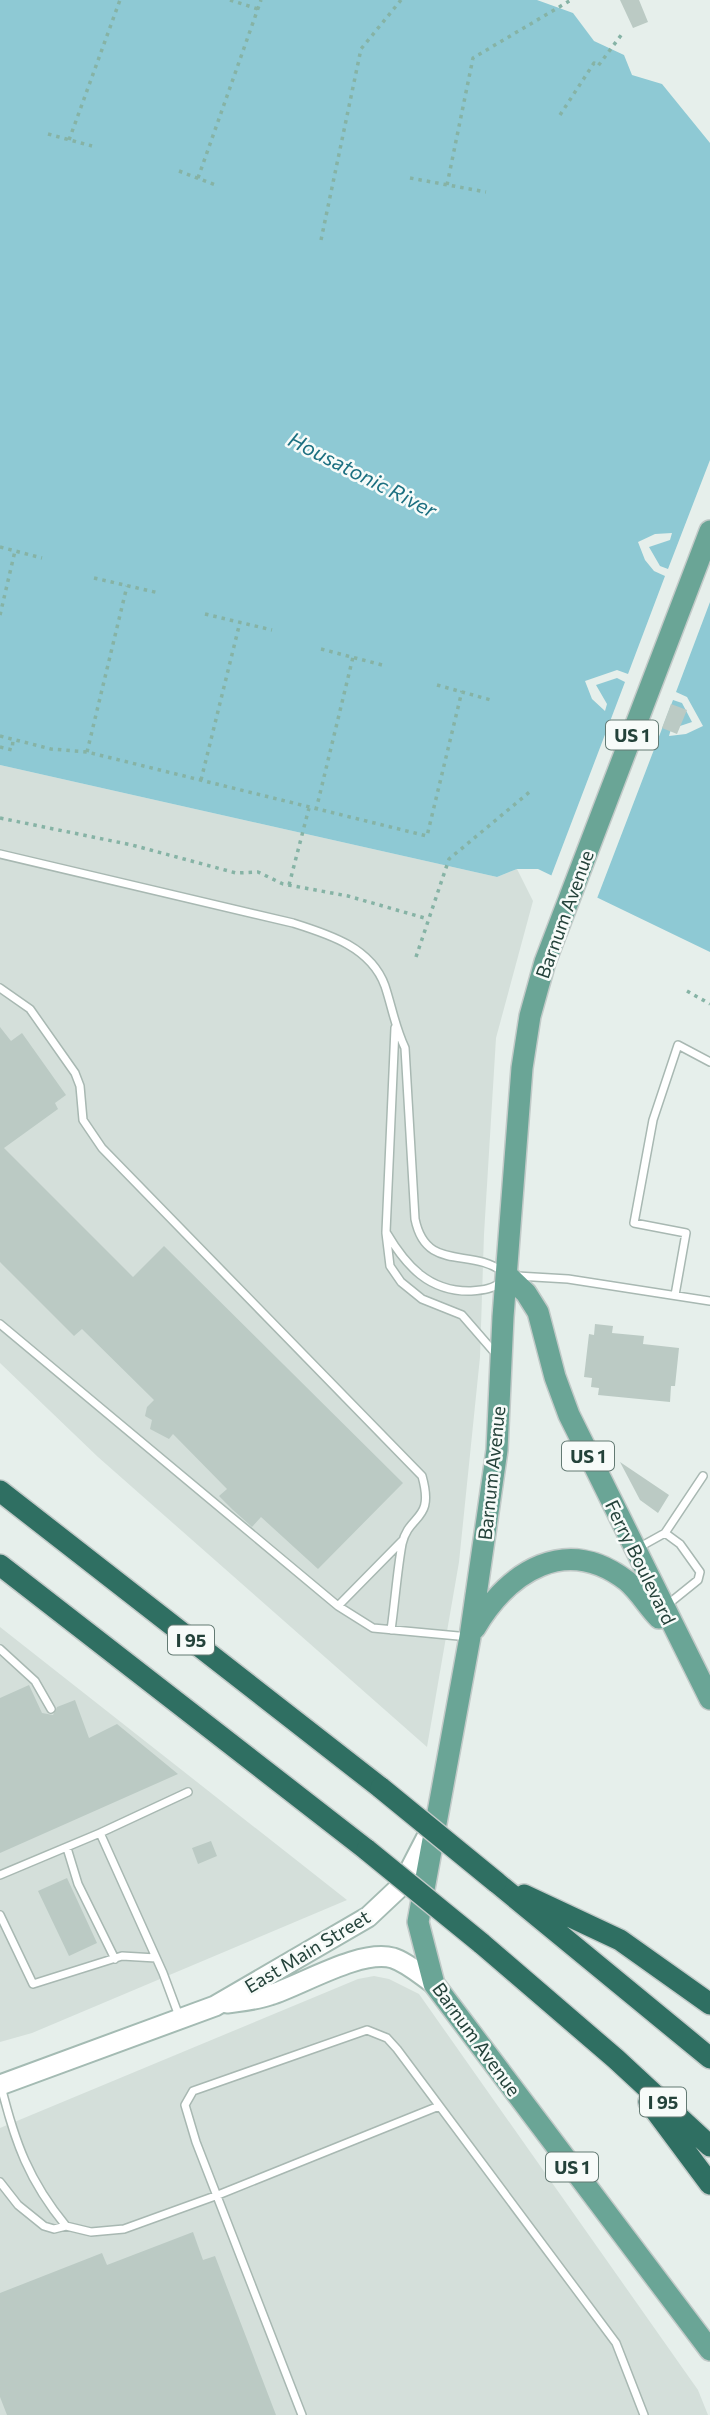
<svg xmlns="http://www.w3.org/2000/svg" width="710" height="2415" viewBox="0 0 710 2415" font-family="Commissioner,sans-serif">
<style>
.built{fill:#d4dfda}
.water{fill:#8ec9d4}
.pier{fill:#e6efeb}
.building{fill:#bbcac4}
.lines{fill:none;stroke-linecap:round;stroke-linejoin:round}
.service-casing{stroke:#a8b8b2;stroke-width:10}
.secondary-casing{stroke:#a4bbb3;stroke-width:23}
.primary-casing{stroke:#c2cac8;stroke-width:24}
.motorway-casing{stroke:#c2cac8;stroke-width:24}
.path{stroke:#86b3a5;stroke-width:3.5;stroke-dasharray:3.5 5;stroke-linecap:butt}
.service{stroke:#fff;stroke-width:7}
.secondary{stroke:#fff;stroke-width:19}
.primary{stroke:#6aa596;stroke-width:21}
.motorway{stroke:#2f6f62;stroke-width:21}
.motorway-bridge-casing{stroke:#c2cac8;stroke-width:24;stroke-linecap:butt}
.motorway-bridge{stroke:#2f6f62;stroke-width:21}
.labels{text-anchor:middle;dominant-baseline:central;stroke-width:5;stroke-linejoin:round;paint-order:stroke}
.shield{fill:#f7fbf9;stroke:#637a73;stroke-width:2}
.shield-label{font-size:18px;font-weight:bold;fill:#24423a}
.street-label{font-size:19px;fill:#24423a;stroke:#f7fbf9}
.water-label{font-size:21px;font-style:italic;fill:#1c6f80;stroke:#f7fbf9}
</style>
<rect width="100%" height="100%" fill="#e6efeb"/>
<path class="built" d="M0,765L497,877L517,869L533,901L496,1038L484,1234L480,1357L459,1562L427,1747L98,1457L0,1363Z
M0,1627L347,1900L32,2033L0,2042Z
M374,1976L389,1979L419,1994L698,2390L708,2415H0V2128L358,1979Z"/>
<path class="water" d="M0,0H537L573,13L594,41L624,55L632,75L662,84L710,143V952L538,869H517L497,877L0,765Z"/>
<path class="pier" d="M710,460V602L676,692L687,697L703,726L686,734L669,736L671,729L692,722L682,703L673,700L596,901L550,879L625,682L617,678L596,685L607,704L605,711L592,699L585,681L617,670L628,674L665,576L654,571L645,560L638,542L655,534L672,533L670,540L649,547L660,566L668,569Z"/>
<path class="building" d="M620,0H639L648,22L633,28Z
M671,704L687,710L677,734L662,728Z
M0,1027L11,1041L22,1033L66,1095L55,1103L58,1109L4,1148L133,1277L164,1246L403,1483L318,1569L261,1517L252,1527L233,1510L219,1496L227,1489L173,1434L169,1439L150,1429L152,1420L145,1416L147,1407L154,1400L82,1329L74,1336L0,1262Z
M595,1324L613,1326L612,1333L644,1336L643,1344L679,1348L675,1386H671L670,1402L598,1395L599,1388L591,1387L592,1378L584,1377L589,1334L594,1335Z
M620,1462L669,1495L658,1513L640,1500Z
M29,1685L42,1713L53,1715L57,1707L75,1700L89,1738L117,1724L178,1774L0,1853V1698Z
M211,1841L217,1856L198,1864L192,1848Z
M67,1878L97,1943L69,1956L38,1891Z
M193,2232L203,2260L215,2256L276,2415H7L0,2397V2293L102,2253L107,2265Z"/>
<g class="lines">
<defs>
<path id="service" d="M0,854L293,923C328,934 371,947 385,986C392,1007 395,1027 405,1048L415,1219C426,1273 471,1247 503,1272
M0,988L30,1009L75,1073L80,1086L83,1120L102,1148L422,1476C435,1522 409,1513 402,1544C397,1572 395,1602 391,1630
M395,1028L386,1232C406,1266 429,1292 471,1291C483,1290 494,1289 502,1281
M386,1233L390,1266L401,1282L422,1299L462,1315L495,1353
M517,1276L568,1279L710,1301
M675,1295L686,1233L634,1223L653,1120L678,1045L710,1062
M0,1324L338,1606
M665,1533L703,1476
M402,1541L338,1606L373,1628L469,1637
M638,1548L665,1533L680,1544L700,1572L698,1580L667,1605
M0,1649L35,1681L51,1709
M100,1833L188,1792
M67,1848L78,1884L115,1959
M0,1875L100,1833L163,1973L179,2016
M0,1915L33,1984L122,1956L156,1958
M1,2086C15,2143 29,2181 66,2226
M0,2182L18,2205L44,2226L54,2229L66,2226L91,2232L124,2229L218,2195L439,2106
M302,2415L196,2142L185,2105L193,2091L367,2030L387,2038L397,2049L616,2343L644,2415"/>
<path id="secondary" d="M227,2003C241,2001 256,2000 270,1995C302,1985 360,1949 393,1958C408,1963 421,1975 434,1984
M0,2085L215,2006L368,1917L402,1885L433,1825"/>
<path id="primary" d="M710,531L545,962L530,1016L522,1068L503,1317L497,1450L470,1637L418,1922L434,1984L710,2350
M507,1275L526,1293L538,1312L555,1377L569,1415L710,1699
M475,1628C509,1571 566,1534 627,1581C640,1592 647,1606 659,1618"/>
<path id="motorway" d="M0,1491L381,1788
M0,1565L367,1850
M496,1882L710,2058
M524,1895L620,1940L710,2004
M481,1943L616,2059L710,2146
M649,2102L710,2184"/>
</defs>
<use href="#service" class="service-casing"/>
<use href="#secondary" class="secondary-casing"/>
<use href="#primary" class="primary-casing"/>
<use href="#motorway" class="motorway-casing"/>
<path class="path" d="M230,0L258,9
M560,115L594,63L598,66L622,34
M48,134L92,146
M69,140L120,0
M179,171L218,186
M198,178L261,0
M410,178L486,192
M447,185L473,58L571,0
M321,240L361,49L401,0
M0,547L42,558
M94,578L159,593
M205,614L272,630
M0,615L15,551
M321,649L386,666
M437,685L491,700
M0,736L51,749L87,752L427,836L462,691
M0,747L12,750L13,740
M87,752L127,586
M201,780L240,622
M316,810L353,657
M0,818L132,845L236,873L258,872L283,884L348,896L428,919
M289,885L309,808
M416,957L449,859L532,790
M687,991L710,1004"/>
<use href="#service" class="service"/>
<use href="#secondary" class="secondary"/>
<use href="#primary" class="primary"/>
<use href="#motorway" class="motorway"/>
<defs>
<path id="motorway-bridge" d="M381,1788L496,1882
M367,1850L481,1943"/>
</defs>
<use href="#motorway-bridge" class="motorway-bridge-casing"/>
<use href="#motorway-bridge" class="motorway-bridge"/>
</g>
<g class="labels">
<g class="shield">
<rect x="606" y="720.5" width="52" height="29" rx="5"/>
<rect x="562" y="1441.5" width="52" height="29" rx="5"/>
<rect x="168" y="1625.5" width="46" height="29" rx="5"/>
<rect x="640" y="2087.5" width="46" height="29" rx="5"/>
<rect x="546" y="2152.5" width="52" height="29" rx="5"/>
</g>
<g class="shield-label">
<text x="632" y="735">US 1</text>
<text x="588" y="1456">US 1</text>
<text x="191" y="1640">I 95</text>
<text x="663" y="2102">I 95</text>
<text x="572" y="2167">US 1</text>
</g>
<g class="street-label">
<text transform="translate(564 914) rotate(-70)">Barnum Avenue</text>
<text transform="translate(491 1473) rotate(-84)">Barnum Avenue</text>
<text transform="translate(641 1562) rotate(64)">Ferry Boulevard</text>
<text transform="translate(307 1951) rotate(-31)">East Main Street</text>
<text transform="translate(477 2039) rotate(54)">Barnum Avenue</text>
</g>
<g class="water-label">
<text transform="translate(363 474) rotate(27)">Housatonic River</text>
</g>
</g>
</svg>
